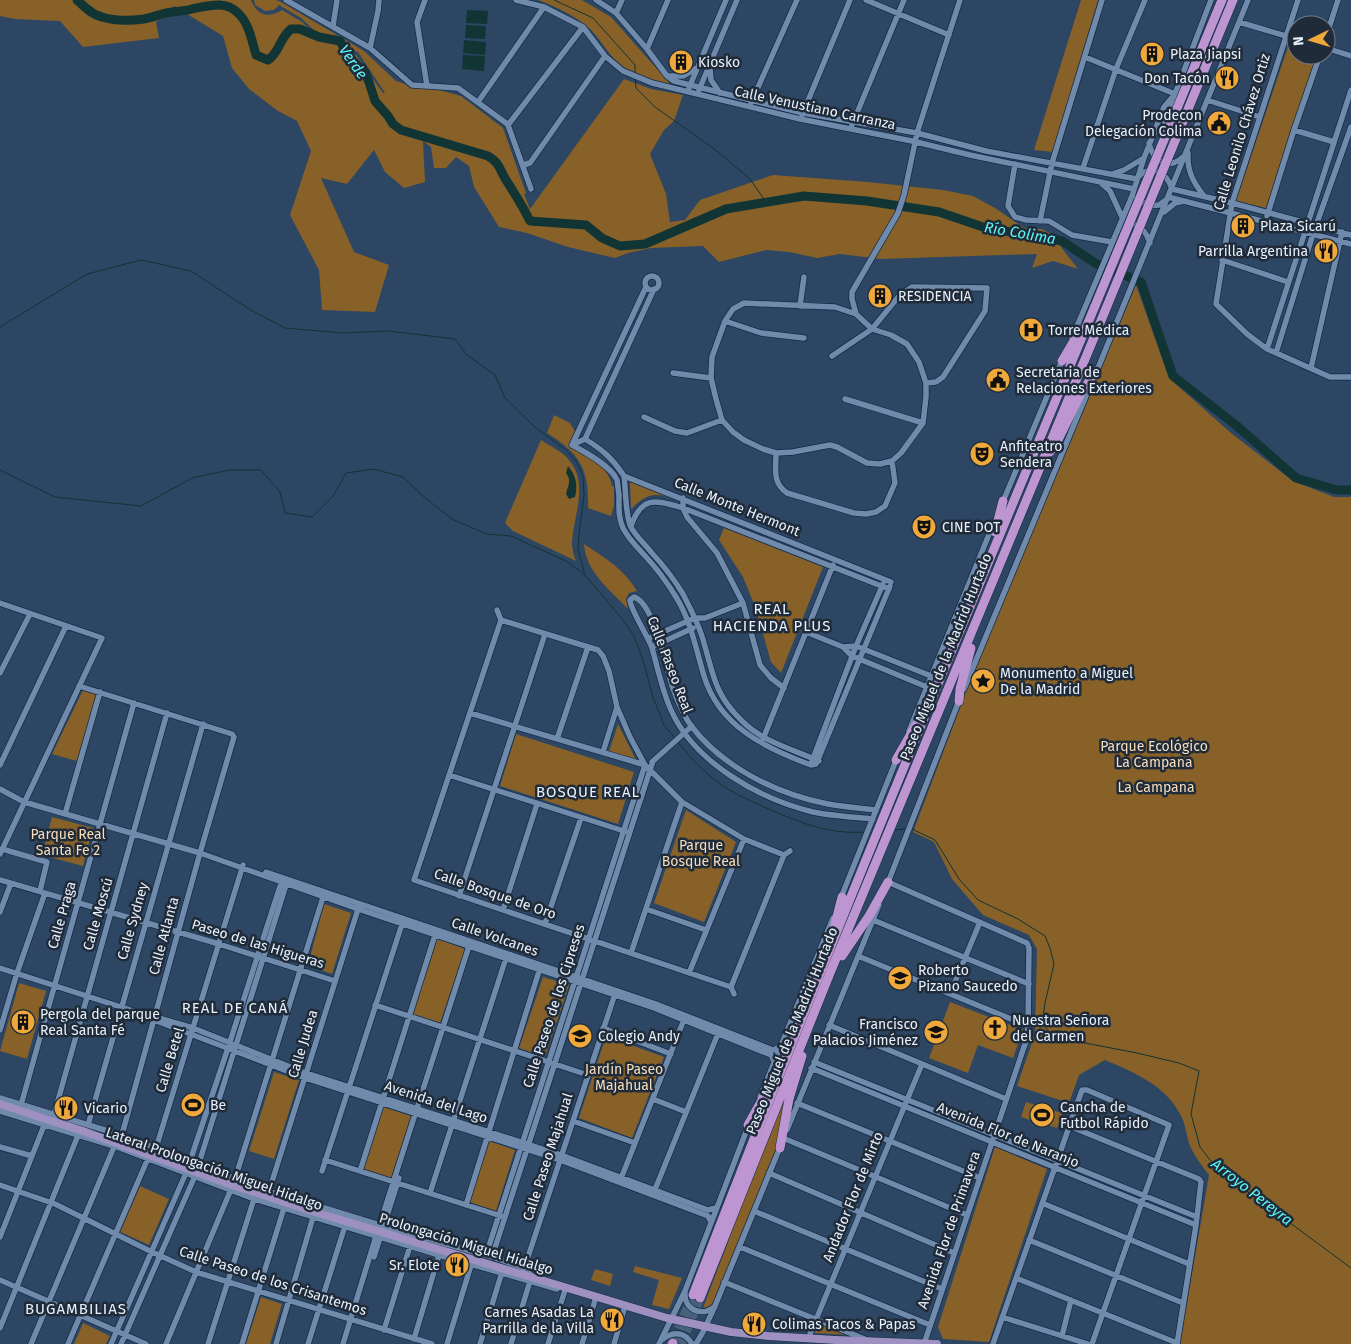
<svg xmlns="http://www.w3.org/2000/svg" width="1351" height="1344" viewBox="0 0 1351 1344" font-family="'Fira Sans',sans-serif">
<style>
.green{fill:#876128}
.water{fill:#113434}
.lines{fill:none;stroke-linecap:round;stroke-linejoin:round}
.stream{stroke:#113434;stroke-width:1}
.river{stroke:#113434;stroke-width:9}
.highway-tunnel{stroke:#49607a;stroke-width:9;stroke-dasharray:9 4.5;stroke-linecap:butt}
.minor-casing{stroke:#142b47;stroke-width:7}
.major-casing{stroke:#142b47;stroke-width:9}
.highway-casing{stroke:#142b47;stroke-width:10}
.minor{stroke:#6f8aab;stroke-width:5.5}
.major{stroke:#9e91c2;stroke-width:8}
.highway{stroke:#bd95d1;stroke-width:9}
.highway-bridge-casing{stroke:#142b47;stroke-width:10;stroke-linecap:butt}
.highway-bridge{stroke:#bd95d1;stroke-width:9}
.labels{text-anchor:middle;dominant-baseline:central;stroke-width:5;stroke-linejoin:round;paint-order:stroke}
.poi-label{font-size:14px;fill:#e7f0fb;stroke:#202b39;text-anchor:start}
.street-label{font-size:14px;fill:#e7f0fb;stroke:#202b39}
.park-label{font-size:14px;fill:#f6ddbc;stroke:#202b39}
.water-label{font-size:15px;font-style:italic;fill:#5bf7f6;stroke:#202b39}
.neighbourhood-label{font-size:15px;letter-spacing:1px;fill:#e7f0fb;stroke:#202b39}
</style>
<rect width="100%" height="100%" fill="#2d4663"/>
<path class="green" d="M0,0H251C257,15 268,19 282,10L302,22L322,41L338,45L356,55L383,93H385L358,52L348,49L342,40L319,35L301,18L279,5L274,10L265,11L255,5L254,0H276L281,2L364,51L396,81L414,87L436,89L461,96L503,128L526,193L524,194L530,209L624,79L651,89L683,95L674,121L664,130L650,154L666,194L670,222L685,220L700,200L773,175L868,182L943,190L973,196L995,208L1024,228L1042,229L1051,234L1078,269L1053,261L1032,268L1037,254L881,259L840,254L817,258L789,252L766,250L719,262L703,246L651,248L628,253L615,258L568,247L527,233L499,227L474,187L469,166L456,157L446,168H434L431,147L423,141L425,182L404,188L385,172L374,150L347,184L321,178L354,252L389,265L375,312L322,310L319,270L290,215L311,151L297,121L278,111L249,89L232,68L223,36L174,6L156,22L159,38L83,47L60,21L15,19L0,16Z
M538,0H582L611,17L672,86C657,82 641,78 628,70C612,61 604,44 592,31C580,18 555,6 538,0Z
M1081,0H1098L1053,152L1034,150Z
M1289,44L1296,46V55H1317L1266,208L1236,201Z
M1136,285L1169,378L1231,433L1293,481L1334,497H1351V1344H1180L1209,1175C1202,1166 1195,1157 1190,1146C1187,1138 1186,1128 1183,1120C1169,1087 1136,1073 1105,1060L1079,1075L1069,1103L1017,1086L1035,1034L1037,949L1029,935L983,915L952,879L934,842L913,832L967,689Z
M554,415L570,423L576,433L571,445C586,456 609,466 612,486H614V506L611,516L588,508C589,468 580,454 547,433Z
M541,440C550,446 563,452 569,460C590,484 572,519 572,546C573,551 574,556 576,561L513,531L505,523Z
M630,482L680,498L679,500C656,493 649,491 631,509Z
M724,528L823,567L781,673L771,662L756,609L743,577L719,540Z
M584,544C604,557 625,570 637,591L629,593L626,599L628,609C609,589 586,572 584,544Z
M83,690L98,693L77,761L52,754Z
M618,724L636,760L609,752Z
M516,734L634,772L618,824L500,786Z
M686,810L736,842L704,922L654,903Z
M52,817L93,828L83,866L42,855Z
M324,904L351,913L332,974L308,965Z
M437,939L465,949L440,1023L413,1014Z
M543,977L569,985L545,1057L519,1048Z
M19,983L46,991L27,1059L0,1051Z
M950,1002L1023,1030L1013,1058L978,1045L968,1073L929,1058Z
M606,1036L664,1057L632,1138L579,1118Z
M274,1072L299,1080L274,1159L249,1151Z
M793,1077L778,1144L713,1304L709,1307L703,1308L759,1160Z
M1026,1102L1062,1113L1057,1128L1021,1117Z
M383,1107L411,1116L391,1178L364,1169L363,1167Z
M489,1141L515,1150L496,1211L469,1202Z
M995,1147L1047,1169L989,1342L943,1339L938,1327Z
M140,1186L169,1199L149,1245L120,1232Z
M635,1266L682,1278L669,1309L652,1305L659,1280L633,1272Z
M595,1269L613,1274L610,1286L591,1280Z
M261,1297L282,1304L270,1344H246Z
M83,1323L110,1336L106,1344H74Z
M818,1323L852,1335L814,1333Z"/>
<path class="water" d="M467,10L488,11L487,24L466,23Z
M466,25L486,26L485,39L465,38Z
M464,40L486,42L485,55L463,53Z
M463,55L485,56L484,71L462,69Z
M568,466C576,475 578,486 575,497L569,499L566,494C568,485 572,481 566,473Z"/>
<g class="lines">
<path class="stream" d="M554,0L593,18L635,65V74
M635,78L636,88L655,107L717,151L750,179L766,202
M0,327L87,274L141,260L191,271L249,309L285,328L342,333L389,331L455,339L467,355L495,375L505,398L536,428L566,450L576,461L583,476L584,495L579,534L578,550L585,575
M0,470L55,497L141,506L192,478L229,470H261L280,492L285,513L312,517L333,496L346,473L374,469L403,477L424,497L452,519L486,534L511,536L568,562L585,575L623,620L634,636L643,660L653,697L664,725L675,738
M677,741C688,755 701,769 715,780C729,791 746,799 762,806C796,821 827,835 866,832
M912,829L935,840L959,879L978,900L1018,919L1045,936L1050,948L1054,964L1045,1003L1042,1024L1054,1037L1137,1053L1179,1063L1199,1071L1191,1114L1200,1147L1217,1169L1351,1268
M894,830L905,829"/>
<path class="river" d="M77,0C85,7 92,15 102,17C115,21 130,21 144,19C150,18 155,16 162,14C171,11 182,12 192,9C208,6 225,0 238,13C249,23 252,41 256,55L268,60C281,51 278,40 291,29H300L319,37L340,41L350,59L365,72L369,82L375,101L388,116L393,124L401,130L488,156C500,163 499,169 506,180C515,194 523,207 530,221L586,225L602,238L620,246L645,244L726,209L804,196L867,201L939,212L983,227L1062,241L1095,263L1141,282L1173,376L1237,426L1296,478L1337,490H1351"/>
<path class="highway-tunnel" d="M673,1341L693,1295
M681,1344L700,1298"/>
<defs>
<path id="minor" d="M286,0L370,48L412,85L458,88L506,123L508,125L531,189
M425,0L417,22L427,86
M516,0L544,7L583,27L605,56L623,71L652,83L800,119L912,141L970,155L1134,189
M596,0L616,13L647,49L667,76L674,81L803,113L917,133L986,151L1137,179
M866,0L949,35
M1298,0L1232,203L1216,304L1247,334L1267,349L1330,377H1351
M616,13L622,0
M1239,22L1296,39
M333,26L337,0
M1326,37L1338,0
M370,48L378,11L379,0
M1326,48L1351,56
M647,49L668,0
M1085,57L1175,94L1164,126L1155,133
M710,68L711,80L720,93
M667,76H683L697,68
M689,88L726,0
M699,90L737,0
M1207,100L1260,117
M478,102L544,7
M751,103L797,0
M802,115L850,0
M508,125L583,27
M852,125L904,0
M1294,130L1334,142
M1149,143C1153,161 1167,171 1183,157
M1188,153C1187,171 1193,182 1204,196
M1015,164L1008,206L1015,217L1026,220L1049,221L1072,235L1112,242
M523,165L530,163L605,56
M1083,168L1116,69L1145,0
M1115,173L1124,170L1144,158
M1138,177C1152,163 1167,173 1172,189
M1101,183L1110,191L1122,217
M1172,189L1232,203L1351,235
M1168,197L1351,244
M1137,198L1148,206L1159,205L1166,200
M1164,212L1175,203L1184,201
M1267,216L1294,130L1320,55
M1040,221L1052,163L1102,0
M1127,224C1140,223 1146,231 1150,243
M1222,260L1288,282
M645 283a7 7 0 1 1 14 0a7 7 0 1 1-14 0Z
M744,303L835,307L856,314L872,329L891,335L907,344L919,362L926,383V397L923,423L901,453L892,461L880,464L867,463L837,447L830,445L793,452L776,453L763,449L744,440L733,432L722,420L716,399L711,378L712,357L725,321L733,309Z
M800,306L804,277
M856,314L852,299V292L898,213L904,195L917,133L960,0
M725,321L761,333L804,338
M1072,338L1132,196L1144,158L1164,107L1175,94L1211,0
M1267,349L1351,90
M1276,353L1313,234L1351,127
M832,356L872,329L899,296L912,287L987,288L985,311L943,377L936,382L926,383
M1311,368L1342,232
M673,373L711,378
M1096,373L1248,0
M845,399L923,423
M644,417L675,431L687,433L722,420
M585,439C603,450 612,458 624,476L891,582
M572,445C585,452 611,466 617,480C618,484 618,490 619,495C619,507 618,517 623,528C629,540 638,548 647,558C658,570 668,584 676,597C691,621 696,649 704,676C719,726 765,748 811,765L816,764
M572,445L585,439L654,289
M572,445L646,287
M776,453C776,470 772,482 787,493L854,513L866,514L876,512L885,506L895,483L892,461
M624,476C626,492 625,509 630,525C634,535 644,543 651,552C663,565 674,579 683,594C691,610 700,626 704,643C714,677 715,695 742,721C763,742 792,749 819,761
M683,498V508L687,517L717,553L743,603L760,665L771,678L784,688
M1002,504L1063,358
M631,526C642,495 655,500 683,508L889,589
M0,603L102,638L0,854
M497,610L501,620
M501,620L598,650L603,656L609,671L617,707L630,737L645,765L682,802L744,839L784,855
M806,632L843,647L856,646L931,676
M649,638L695,618H705L743,603
M652,647L693,628
M843,647L852,656L927,687
M0,673L30,614
M964,689L1091,384
M470,713L645,765
M909,731L994,522
M557,739L588,647
M763,739L833,565
M603,752L617,707
M812,761L856,646L883,584
M652,762L692,726
M817,762L890,586
M0,765L66,626
M449,775L627,832
M0,789L24,802L200,853L358,909L654,1008L771,1055L774,1061
M65,814L100,692
M873,819C853,817 832,816 813,812C759,799 694,762 671,710C662,690 658,669 652,648C648,636 630,609 630,600L634,597C654,603 666,667 672,686C677,700 683,715 692,727C724,768 777,794 828,804C844,807 860,808 876,810
M2,849L47,862L40,891
M784,855L790,851
M266,872L656,1004L773,1050L780,1047
M0,880L219,944L335,981
M414,880L731,987L734,994
M414,880L501,620
M888,882L1027,943L1029,948L1028,1026L1026,1041L924,1344
M887,885L960,698
M459,896L545,634
M840,900L897,758
M646,909L706,930
M503,910L537,804
M0,912L11,883
M873,920L1029,984
M545,924L581,818
M631,953L682,802
M858,956L1028,1026
M0,968L149,1016L154,1020L305,1078L560,1160L708,1216L711,1222
M689,973L744,839
M731,987L784,855
M950,994L980,922
M375,1005L588,1075
M152,1016L193,1028L303,1072L561,1155L708,1210L716,1208
M829,1025L1006,1099
M603,1028L671,1054
M0,1030L17,973L45,893
M814,1062L1197,1217
M811,1068L1196,1225
M760,1097L833,918
M0,1098L121,1135L269,1191L383,1226L492,1257L524,1268L532,1276
M653,1099L686,1112
M797,1103L980,1178
M21,1105L134,703
M0,1111L117,1147L254,1199L439,1255L557,1289
M53,1118L167,713
M573,1121L635,1143
M88,1125L203,724
M1069,1126L1199,1179L1201,1182L1196,1225L1177,1344
M787,1130L879,905
M783,1138L967,1215
M0,1147L32,1156
M156,1148L243,865
M325,1160L501,1216
M322,1171L403,921
M360,1171L436,932
M769,1173L954,1253
M235,1179L324,894
M620,1181L685,1017
M0,1185L55,1204L152,1252L196,1272L432,1344
M269,1191L359,906
M654,1192L719,1031
M430,1193L507,955
M1042,1203L1189,1264
M466,1205L540,968
M754,1211L942,1289
M0,1237L45,1123
M1029,1240L1183,1303
M740,1247L930,1325
M486,1255L645,765
M374,1257L399,1178
M492,1257L653,761
M523,1272L616,991
M1016,1278L1177,1343
M0,1280L146,1344
M724,1282L867,1340
M685,1293C684,1310 702,1317 714,1307
M1002,1317L1088,1344
M0,1328L79,1133
M384,1330L410,1246
M1062,1336L1071,1300
M414,1339L439,1255
M663,1339C674,1331 685,1332 692,1344
M808,1339L922,1064
M31,1344L114,1147L123,1131L200,853L234,737L232,734L79,686
M68,1344L149,1156
M111,1344L186,1173L228,1048L282,880
M121,1344L195,1176L287,882
M166,1344L232,1187
M208,1344L254,1199
M242,1344L284,1208
M276,1344L314,1214
M308,1344L345,1226
M343,1344L376,1236L470,943
M447,1344L472,1262
M480,1344L502,1272
M511,1344L530,1281
M548,1344L566,1287
M582,1344L596,1297
M614,1344L625,1306
M659,1344L685,1291L749,1124
M696,1344L703,1332L715,1306L781,1145
M993,1344L1082,1090H1087L1169,1125L1092,1344"/>
<path id="major" d="M0,1104L83,1131L232,1185L315,1212L667,1318L731,1332L768,1336L836,1340L937,1344"/>
<path id="highway" d="M1062,361L1078,334
M1050,452L1057,442L1081,393L1096,371
M995,532L1003,501
M959,701L960,689L971,648
M896,760L916,725
M834,928L842,897
M842,956L869,916L888,882
M748,1125L766,1093
M780,1148L789,1099L802,1056
M693,1295C821,963 958,635 1095,306
M700,1298L830,973L1105,311
M672,1344L673,1343"/>
</defs>
<use href="#minor" class="minor-casing"/>
<use href="#major" class="major-casing"/>
<use href="#highway" class="highway-casing"/>
<use href="#minor" class="minor"/>
<use href="#major" class="major"/>
<use href="#highway" class="highway"/>
<defs>
<path id="highway-bridge" d="M1095,306L1222,0
M1105,311L1233,0"/>
</defs>
<use href="#highway-bridge" class="highway-bridge-casing"/>
<use href="#highway-bridge" class="highway-bridge"/>
</g>
<defs>
<symbol id="building-disc" viewBox="-11 -11 22 22"><circle r="9.5" fill="#eea83c" stroke="#202b39"/><path d="M-4-6H4V6H1V3H-1V6H-4ZM-2.5-4.3h1.7v1.8h-1.7ZM.8-4.3h1.7v1.8H.8ZM-2.5-1h1.7V.8h-1.7ZM.8-1h1.7V.8H.8Z" fill="#111"/></symbol>
<symbol id="restaurant-disc" viewBox="-11 -11 22 22"><circle r="9.5" fill="#eea83c" stroke="#202b39"/><path d="M-5-6h1v4h1v-4h1v4h1v-4h1v5L-1.5 .5V6h-2V.5L-5-1ZM5-6V6H3V1.5H1.5Q1.5-4 5-6Z" fill="#111"/></symbol>
<symbol id="civic-disc" viewBox="-11 -11 22 22"><circle r="9.5" fill="#eea83c" stroke="#202b39"/><path d="M-.6-6.5H3V-4.5H.6V-3L4-1V1h2V6H-6V1h2V-1L-.6-3ZM-1.2 2.5V6h2.4V2.5Z" fill="#111"/></symbol>
<symbol id="hospital-disc" viewBox="-11 -11 22 22"><circle r="9.5" fill="#eea83c" stroke="#202b39"/><path d="M-5-5h3v3.5h4V-5h3V5h-3V1.5h-4V5h-3Z" fill="#111"/></symbol>
<symbol id="theatre-disc" viewBox="-11 -11 22 22"><circle r="9.5" fill="#eea83c" stroke="#202b39"/><path d="M-5-5.5Q0-4 5-5.5V0Q5 5 0 6Q-5 5-5 0ZM-3.3-2.5H-1v1.5H-3.3ZM1-2.5H3.3v1.5H1ZM-2.8 1Q0 5.5 2.8 1Z" fill="#111"/></symbol>
<symbol id="sight-disc" viewBox="-11 -11 22 22"><circle r="9.5" fill="#eea83c" stroke="#202b39"/><path d="M0-6L1.8-2.2L6-1.7L2.9 1.2L3.7 5.4L0 3.3L-3.7 5.4L-2.9 1.2L-6-1.7L-1.8-2.2Z" fill="#111"/></symbol>
<symbol id="school-disc" viewBox="-11 -11 22 22"><circle r="9.5" fill="#eea83c" stroke="#202b39"/><path d="M0-5L7-2L0 1L-7-2ZM-4 1L0 2.5L4 1V4Q0 6-4 4Z" fill="#111"/></symbol>
<symbol id="church-disc" viewBox="-11 -11 22 22"><circle r="9.5" fill="#eea83c" stroke="#202b39"/><path d="M-1.2-6h2.4v3.5h3.3v2.4h-3.3V6h-2.4V-.1h-3.3v-2.4h3.3Z" fill="#111"/></symbol>
<symbol id="stadium-disc" viewBox="-11 -11 22 22"><circle r="9.5" fill="#eea83c" stroke="#202b39"/><path d="M0-5a6.5 5 0 1 0 0 10a6.5 5 0 1 0 0-10ZM-3.5-1.8h7v3.6h-7Z" fill="#111"/></symbol>
</defs>
<g fill-rule="evenodd">
<use href="#building-disc" x="1138" y="40" width="28" height="28"/>
<use href="#building-disc" x="667" y="48" width="28" height="28"/>
<use href="#restaurant-disc" x="1213" y="64" width="28" height="28"/>
<use href="#civic-disc" x="1205" y="109" width="28" height="28"/>
<use href="#building-disc" x="1229" y="212" width="28" height="28"/>
<use href="#restaurant-disc" x="1312" y="237" width="28" height="28"/>
<use href="#building-disc" x="866" y="282" width="28" height="28"/>
<use href="#hospital-disc" x="1017" y="316" width="28" height="28"/>
<use href="#civic-disc" x="984" y="366" width="28" height="28"/>
<use href="#theatre-disc" x="968" y="440" width="28" height="28"/>
<use href="#theatre-disc" x="910" y="513" width="28" height="28"/>
<use href="#sight-disc" x="969" y="667" width="28" height="28"/>
<use href="#school-disc" x="886" y="964" width="28" height="28"/>
<use href="#building-disc" x="9" y="1008" width="28" height="28"/>
<use href="#church-disc" x="981" y="1014" width="28" height="28"/>
<use href="#school-disc" x="922" y="1018" width="28" height="28"/>
<use href="#school-disc" x="566" y="1022" width="28" height="28"/>
<use href="#stadium-disc" x="179" y="1091" width="28" height="28"/>
<use href="#restaurant-disc" x="52" y="1094" width="28" height="28"/>
<use href="#stadium-disc" x="1028" y="1101" width="28" height="28"/>
<use href="#restaurant-disc" x="443" y="1251" width="28" height="28"/>
<use href="#restaurant-disc" x="598" y="1306" width="28" height="28"/>
<use href="#restaurant-disc" x="740" y="1310" width="28" height="28"/>
</g>
<g class="labels">
<g class="poi-label">
<text x="1170" y="54">Plaza Jiapsi</text>
<text x="698" y="62">Kiosko</text>
<text x="1210" y="78" text-anchor="end">Don Tacón</text>
<text x="1202" y="115" text-anchor="end">Prodecon<tspan x="1202" dy="16">Delegación Colima</tspan></text>
<text x="1260" y="226">Plaza Sicarú</text>
<text x="1308" y="251" text-anchor="end">Parrilla Argentina</text>
<text x="898" y="296">RESIDENCIA</text>
<text x="1048" y="330">Torre Médica</text>
<text x="1016" y="372">Secretaria de<tspan x="1016" dy="16">Relaciones Exteriores</tspan></text>
<text x="1000" y="446">Anfiteatro<tspan x="1000" dy="16">Sendera</tspan></text>
<text x="942" y="527">CINE DOT</text>
<text x="1000" y="673">Monumento a Miguel<tspan x="1000" dy="16">De la Madrid</tspan></text>
<text x="918" y="970">Roberto<tspan x="918" dy="16">Pizano Saucedo</tspan></text>
<text x="40" y="1014">Pergola del parque<tspan x="40" dy="16">Real Santa Fé</tspan></text>
<text x="1012" y="1020">Nuestra Señora<tspan x="1012" dy="16">del Carmen</tspan></text>
<text x="918" y="1024" text-anchor="end">Francisco<tspan x="918" dy="16">Palacios Jiménez</tspan></text>
<text x="598" y="1036">Colegio Andy</text>
<text x="210" y="1105">Be</text>
<text x="1060" y="1107">Cancha de<tspan x="1060" dy="16">Futbol Rápido</tspan></text>
<text x="84" y="1108">Vicario</text>
<text x="440" y="1265" text-anchor="end">Sr. Elote</text>
<text x="594" y="1312" text-anchor="end">Carnes Asadas La<tspan x="594" dy="16">Parrilla de la Villa</tspan></text>
<text x="772" y="1324">Colimas Tacos &amp; Papas</text>
</g>
<g class="street-label">
<text transform="translate(815 108) rotate(12)">Calle Venustiano Carranza</text>
<text transform="translate(1242 132) rotate(-73)">Calle Leonilo Chávez Ortiz</text>
<text transform="translate(737 507) rotate(22)">Calle Monte Hermont</text>
<text transform="translate(946 657) rotate(-68)">Paseo Miguel de la Madrid Hurtado</text>
<text transform="translate(670 665) rotate(69)">Calle Paseo Real</text>
<text transform="translate(495 894) rotate(19)">Calle Bosque de Oro</text>
<text transform="translate(98 914) rotate(-74)">Calle Moscú</text>
<text transform="translate(62 915) rotate(-74)">Calle Praga</text>
<text transform="translate(133 921) rotate(-74)">Calle Sydney</text>
<text transform="translate(164 936) rotate(-75)">Calle Atlanta</text>
<text transform="translate(495 937) rotate(19)">Calle Volcanes</text>
<text transform="translate(258 944) rotate(17)">Paseo de las Higueras</text>
<text transform="translate(554 1006) rotate(-72)">Calle Paseo de los Cipreses</text>
<text transform="translate(792 1031) rotate(-68)">Paseo Miguel de la Madrid Hurtado</text>
<text transform="translate(303 1044) rotate(-73)">Calle Judea</text>
<text transform="translate(170 1060) rotate(-73)">Calle Betel</text>
<text transform="translate(436 1102) rotate(18)">Avenida del Lago</text>
<text transform="translate(1008 1135) rotate(22)">Avenida Flor de Naranjo</text>
<text transform="translate(548 1157) rotate(-72)">Calle Paseo Majahual</text>
<text transform="translate(214 1169) rotate(19)">Lateral Prolongación Miguel Hidalgo</text>
<text transform="translate(853 1197) rotate(-68)">Andador Flor de Mirto</text>
<text transform="translate(949 1230) rotate(-71)">Avenida Flor de Primavera</text>
<text transform="translate(466 1244) rotate(17)">Prolongación Miguel Hidalgo</text>
<text transform="translate(273 1281) rotate(18)">Calle Paseo de los Crisantemos</text>
</g>
<g class="park-label">
<text x="1154" y="746">Parque Ecológico<tspan x="1154" dy="16">La Campana</tspan></text>
<text x="1156" y="787">La Campana</text>
<text x="68" y="834">Parque Real<tspan x="68" dy="16">Santa Fe 2</tspan></text>
<text x="701" y="845">Parque<tspan x="701" dy="16">Bosque Real</tspan></text>
<text x="624" y="1069">Jardín Paseo<tspan x="624" dy="16">Majahual</tspan></text>
</g>
<g class="water-label">
<text transform="translate(353 62) rotate(55)">Verde</text>
<text transform="translate(1020 233) rotate(10)">Río Colima</text>
<text transform="translate(1252 1192) rotate(38)">Arroyo Pereyra</text>
</g>
<g class="neighbourhood-label">
<text x="772" y="609">REAL<tspan x="772" dy="17">HACIENDA PLUS</tspan></text>
<text x="588" y="792">BOSQUE REAL</text>
<text x="235" y="1008">REAL DE CANÁ</text>
<text x="76" y="1309">BUGAMBILIAS</text>
</g>
</g>
<g transform="translate(1311 40) rotate(265)"><circle r="24" fill="#202b39" stroke="#707a87"/>
<path d="M0-4L9 19L0 12L-9 19Z" fill="#eea83c"/>
<text y="-8" font-size="14" font-weight="bold" text-anchor="middle" fill="#e7f0fb">N</text>
</g>
</svg>
